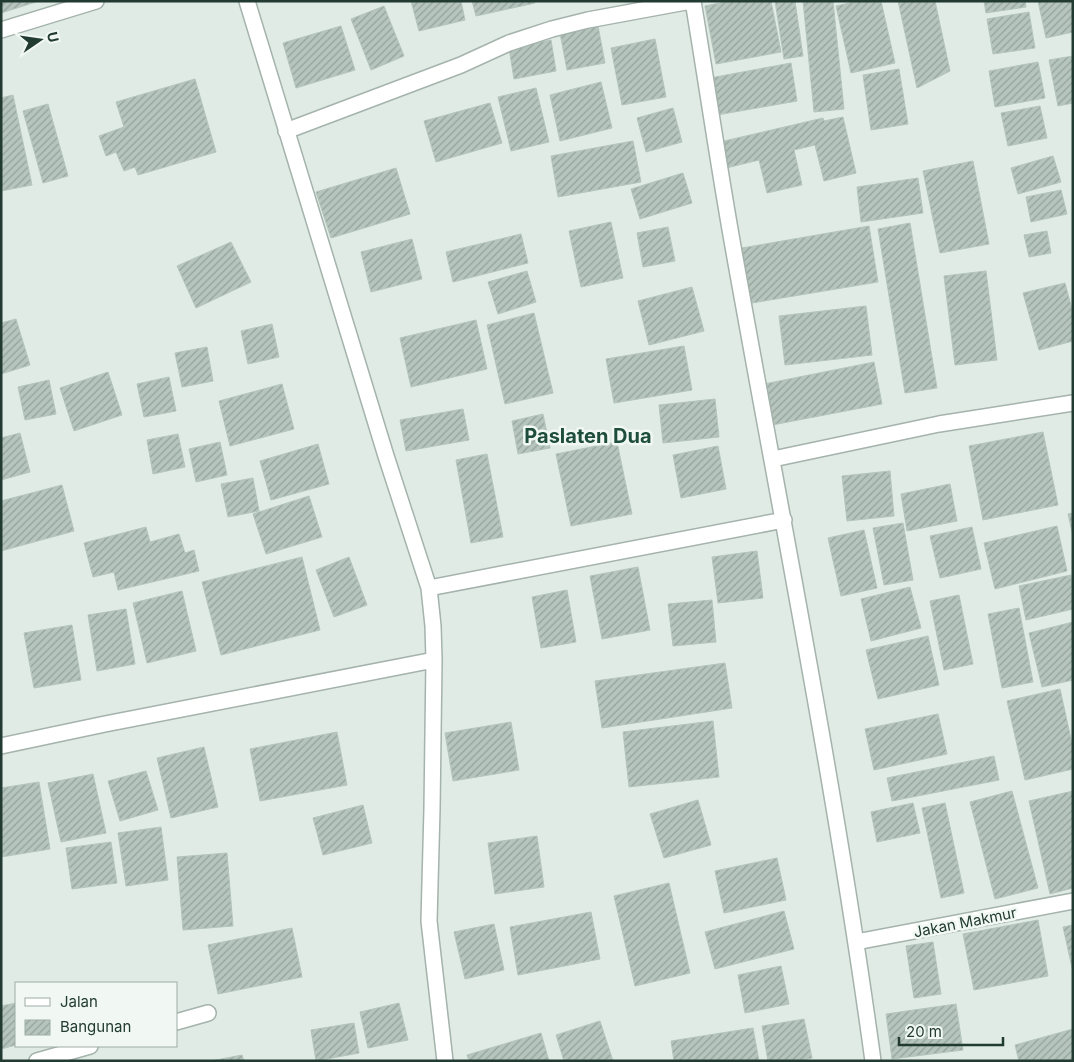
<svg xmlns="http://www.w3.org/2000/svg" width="1074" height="1062" viewBox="0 0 1074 1062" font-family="Inter,sans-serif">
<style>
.building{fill:url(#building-hatch);stroke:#b4c5bc}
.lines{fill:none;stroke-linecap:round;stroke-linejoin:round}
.street-casing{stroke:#a4b3ac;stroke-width:18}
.street{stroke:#fff;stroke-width:15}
.labels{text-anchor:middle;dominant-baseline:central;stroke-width:5;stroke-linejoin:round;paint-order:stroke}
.street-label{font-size:15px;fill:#223b32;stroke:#f1f8f4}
.district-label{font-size:20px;font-weight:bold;fill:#1e4d3d;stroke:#f1f8f4}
</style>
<defs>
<pattern id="building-hatch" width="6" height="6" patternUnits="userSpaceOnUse" patternTransform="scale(1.25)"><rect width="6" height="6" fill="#b6c6be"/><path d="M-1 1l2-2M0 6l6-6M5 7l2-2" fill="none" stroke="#94a29b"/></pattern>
</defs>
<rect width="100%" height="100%" fill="#e1ebe6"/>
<path class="building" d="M1,1H39L1,13Z
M411,1H461L465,20L419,31Z
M472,1H534L535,3L476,16Z
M730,1H771L781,52L716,64L705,6Z
M775,1H795L803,56L784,59Z
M803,1H833L844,109L814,112Z
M858,1H881L895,63L851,73L836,6Z
M898,1H935L950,71L917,88Z
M984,1H1025L1026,7L986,13Z
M1038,1H1073V32L1046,38Z
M384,6L404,56L371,70L351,19Z
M1029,12L1035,48L993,54L987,19Z
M341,26L355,70L296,88L283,43Z
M598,26L605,63L567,70L560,33Z
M655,39L666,97L622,105L611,48Z
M551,40L556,71L514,79L509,48Z
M1073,56V103L1058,106L1049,60Z
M1038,62L1045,98L995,107L989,71Z
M791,63L797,101L717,115L710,78Z
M899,69L908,124L871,130L863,75Z
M195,79L216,152L138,175L135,167L124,171L116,152L106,156L99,136L124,127L116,102Z
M601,82L612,128L560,141L550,95Z
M536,88L549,142L511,151L498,97Z
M13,95L32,185L1,191V98Z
M490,103L502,143L436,162L424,121Z
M48,104L68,176L43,183L23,111Z
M1040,106L1047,138L1008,146L1001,113Z
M673,108L682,142L646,152L637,118Z
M843,117L856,173L824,181L815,145L794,150L802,185L767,193L759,160L726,168L720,142L823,118L824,121Z
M633,141L641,182L558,197L551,156Z
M1053,156L1061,182L1018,194L1011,168Z
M973,161L989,244L940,253L923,171Z
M396,168L410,214L331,238L316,192Z
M683,173L692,203L640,219L631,189Z
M918,178L923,213L861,222L857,187Z
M1061,190L1067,214L1031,222L1026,197Z
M611,222L623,278L581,287L569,231Z
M910,223L937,388L905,393L878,229Z
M869,226L878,282L746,304L736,249Z
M668,227L675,261L643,267L637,233Z
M1047,231L1051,253L1029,257L1024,235Z
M521,234L528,263L453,282L446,252Z
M412,239L422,279L371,292L361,252Z
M231,242L251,282L196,308L177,266Z
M527,271L536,302L498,314L488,282Z
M986,271L997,360L955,365L944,276Z
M1065,283L1073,313V341L1039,350L1023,293Z
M692,287L704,331L649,345L638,301Z
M866,306L872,355L785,365L779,316Z
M534,313L553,393L505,404L487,325Z
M16,319L30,365L1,374V323Z
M476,320L487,369L411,387L400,338Z
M272,324L279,357L248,364L241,331Z
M684,346L692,390L614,403L606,359Z
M207,347L213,381L182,387L175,353Z
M874,362L882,404L767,426L759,385Z
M108,372L122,415L74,431L60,388Z
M169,377L176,411L144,417L137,384Z
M49,380L56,414L25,420L18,387Z
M282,384L294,429L230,446L219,401Z
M715,399L719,437L663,443L659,405Z
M463,409L469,440L406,451L400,420Z
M543,414L550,448L518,454L512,421Z
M1043,432L1058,505L983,520L969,446Z
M20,433L30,472L1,480V438Z
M178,434L185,467L153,474L147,440Z
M220,442L227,475L196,482L189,449Z
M617,442L632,514L571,526L556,454Z
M318,444L329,484L271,500L260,461Z
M718,446L726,489L681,498L673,455Z
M487,454L503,537L471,543L456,460Z
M890,471L894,516L847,521L842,476Z
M253,478L259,511L228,517L221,484Z
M950,484L957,521L907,531L901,494Z
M62,485L74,531L1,551V501Z
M309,496L322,537L266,554L253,514Z
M1073,513V536L1068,514Z
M903,523L913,580L884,585L873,528Z
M1057,526L1067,571L995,589L984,543Z
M146,527L150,542L179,534L185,553L194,550L199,571L118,590L114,572L93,577L84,543Z
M972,527L981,569L940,578L930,536Z
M864,530L877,588L841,596L828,538Z
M757,551L763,598L718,603L712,557Z
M302,557L320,630L221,655L202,582Z
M349,557L367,605L334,617L316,570Z
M638,567L650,630L602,639L590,576Z
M1071,575L1073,609L1026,620L1019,586Z
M910,587L921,628L871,641L861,599Z
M567,590L576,642L541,648L532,597Z
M182,591L196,651L147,663L133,603Z
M959,595L973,664L944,670L930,601Z
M712,600L716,642L673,646L668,604Z
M1019,608L1033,682L1002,688L988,614Z
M126,609L135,664L97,671L88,615Z
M1073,622V680L1042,687L1029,633Z
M72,625L81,680L34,688L24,633Z
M928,636L939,685L878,699L866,650Z
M725,663L732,708L602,728L595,681Z
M1060,689L1073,748V769L1025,780L1007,701Z
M938,714L947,754L874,770L865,729Z
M713,721L719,777L629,787L623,732Z
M511,722L519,770L453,781L445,733Z
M337,732L347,785L260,801L250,749Z
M204,747L218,807L171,818L157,758Z
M994,756L999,780L892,801L887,778Z
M146,771L158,810L120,821L108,781Z
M93,774L106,833L61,842L48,783Z
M39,782L50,849L1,857V788Z
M1012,791L1038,888L995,899L970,802Z
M1073,791V888L1050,894L1029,801Z
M698,800L711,845L664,858L650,814Z
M913,803L920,833L877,842L871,812Z
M945,803L964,893L941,898L922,808Z
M363,805L372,843L323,855L313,818Z
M161,827L168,880L126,886L118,833Z
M537,836L544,887L495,894L488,843Z
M111,842L117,883L72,889L66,848Z
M227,853L233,926L183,930L177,857Z
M777,858L786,900L724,913L715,871Z
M669,883L690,973L635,986L614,896Z
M784,911L794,949L715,969L705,932Z
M591,912L600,959L518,975L510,927Z
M1038,920L1048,976L974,990L963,934Z
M494,924L504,970L465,979L454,932Z
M1073,925V972L1063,927Z
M292,928L302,977L218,994L208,945Z
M933,942L941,994L914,998L906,946Z
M781,966L789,1004L745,1013L738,975Z
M16,1003V1045L1,1049V1006Z
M399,1003L408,1040L368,1048L360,1012Z
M956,1004L963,1050L892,1059L886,1014Z
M804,1019L812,1058L799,1061H768L762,1026Z
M600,1021L613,1061H564L556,1035Z
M354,1023L359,1053L316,1061L311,1030Z
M753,1028L759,1061H674L671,1041Z
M1073,1029V1061H1019L1015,1045Z
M541,1033L549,1061H469L467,1055Z
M242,1055L244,1061H211Z"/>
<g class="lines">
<defs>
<path id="street" d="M247,1L386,456L429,588L433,626L434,660L432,809L429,921L445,1061
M693,1C707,85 719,169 734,252C782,521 836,790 873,1061
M1,30L96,1
M286,131L461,65L509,43L552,29L588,20L691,1
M773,459L939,424L1073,403
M429,588L784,520
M1,746L105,724L434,660
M856,942L1073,901
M176,1022L208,1013
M37,1061L90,1046"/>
</defs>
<use href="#street" class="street-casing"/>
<use href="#street" class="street"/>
</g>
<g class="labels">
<g class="street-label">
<text transform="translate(965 922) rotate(-11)">Jakan Makmur</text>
</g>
<g class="district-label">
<text x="588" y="436">Paslaten Dua</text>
</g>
</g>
<rect width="1074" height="1062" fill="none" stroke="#223b32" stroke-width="5"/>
<rect x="15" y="982" width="162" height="65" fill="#f1f8f4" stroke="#9eaca6"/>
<rect x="25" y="998" width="25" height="8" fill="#ffffff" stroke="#9eaca6"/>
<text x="60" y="1007" font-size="15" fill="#223b32">Jalan</text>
<rect x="25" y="1020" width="25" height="15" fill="url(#building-hatch)" stroke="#9eaca6"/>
<text x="60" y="1032" font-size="15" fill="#223b32">Bangunan</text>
<g transform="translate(40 40) rotate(77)" stroke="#f1f8f4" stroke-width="4" paint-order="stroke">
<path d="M0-4L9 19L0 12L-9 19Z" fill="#223b32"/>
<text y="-8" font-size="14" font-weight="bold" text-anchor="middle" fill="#223b32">U</text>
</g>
<path d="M899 1037v8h104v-8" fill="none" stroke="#223b32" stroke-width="2.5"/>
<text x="906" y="1037" font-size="15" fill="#223b32" stroke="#f1f8f4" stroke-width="4" paint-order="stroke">20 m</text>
</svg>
